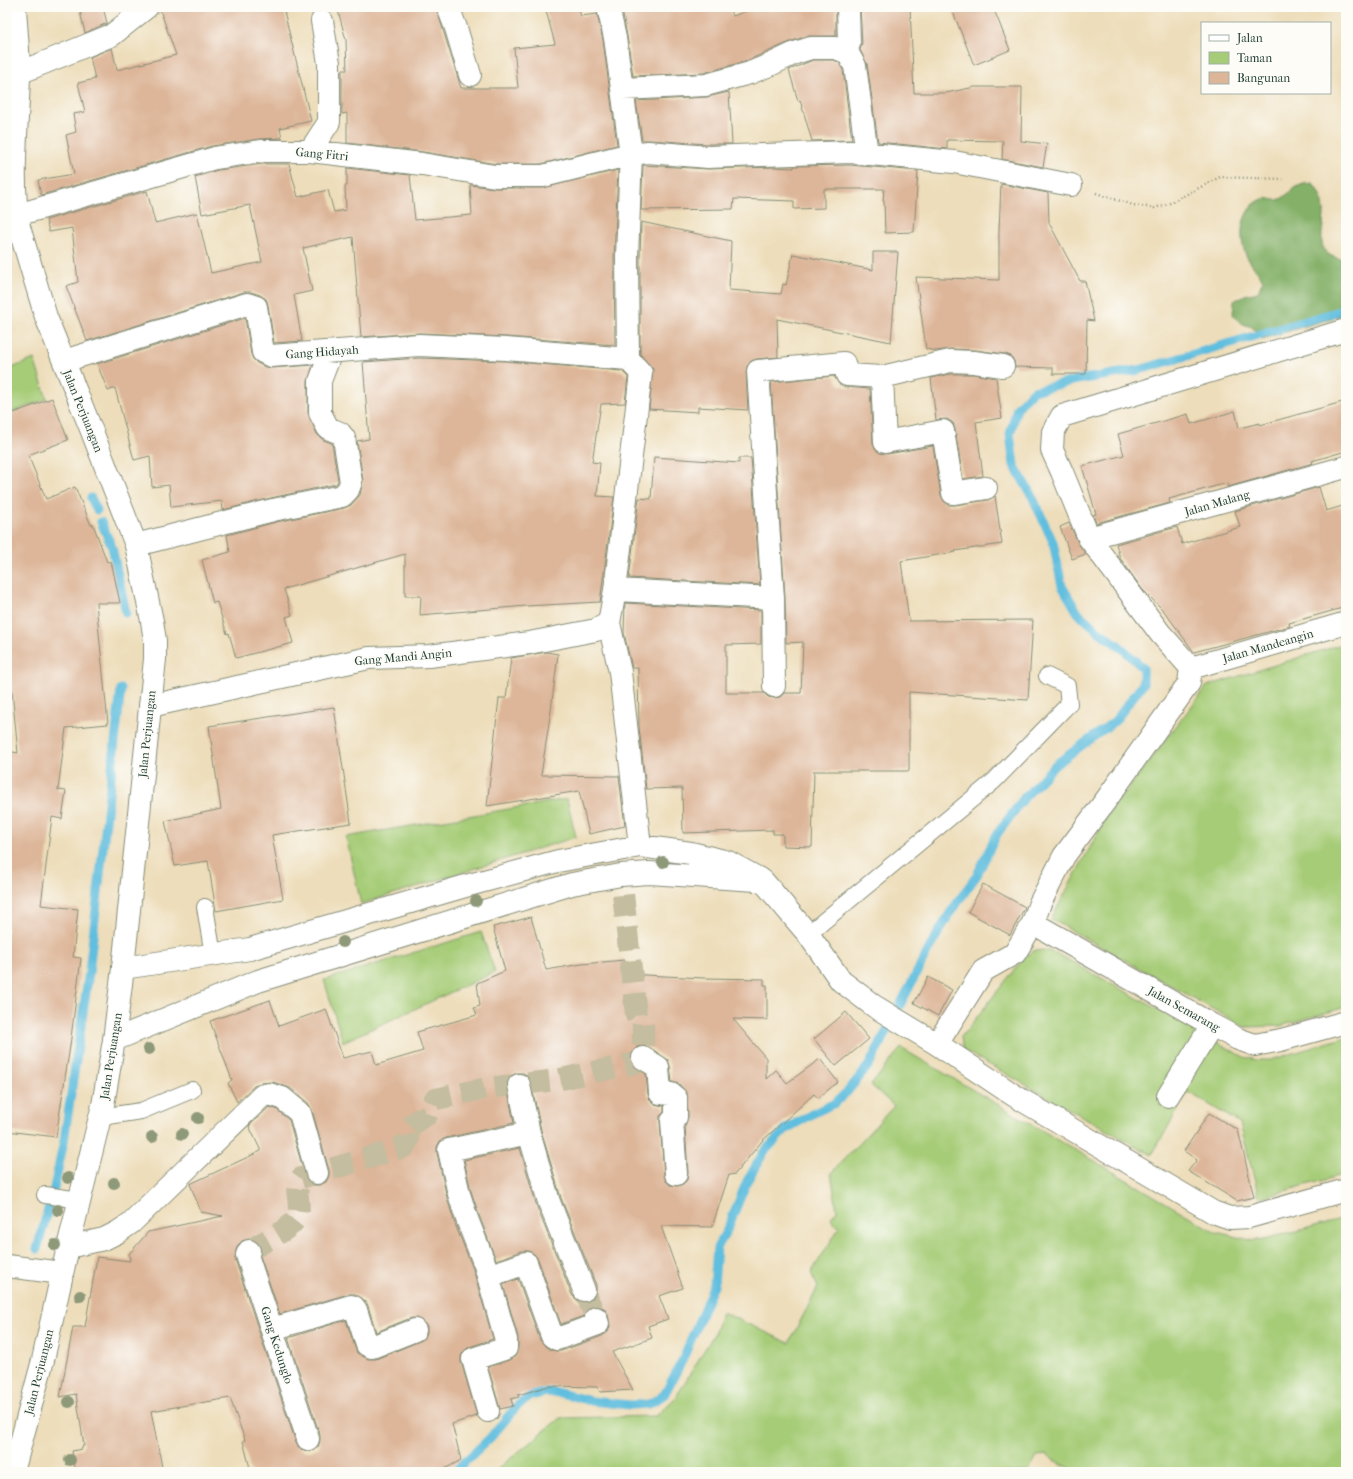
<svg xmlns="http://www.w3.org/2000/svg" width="1353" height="1479" viewBox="0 0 1353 1479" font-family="'IM FELL French Canon',serif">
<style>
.green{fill:#a6cc77;stroke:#628456}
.forest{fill:#84b068;stroke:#52764e}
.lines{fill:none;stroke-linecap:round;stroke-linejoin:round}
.stream{stroke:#60bede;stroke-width:9}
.building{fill:#ddb699;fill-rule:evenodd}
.minor-tunnel{stroke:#c4bd9f;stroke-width:22;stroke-dasharray:22 11;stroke-linecap:butt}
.service-casing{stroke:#868d77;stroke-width:18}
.minor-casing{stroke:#868d77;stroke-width:24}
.tertiary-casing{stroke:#868d77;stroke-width:24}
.path{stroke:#868d77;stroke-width:2.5;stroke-dasharray:1 3;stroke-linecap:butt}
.service{stroke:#fff;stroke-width:16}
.minor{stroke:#fff;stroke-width:22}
.tertiary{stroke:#fff;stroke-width:22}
.tree{fill:#8e997a}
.labels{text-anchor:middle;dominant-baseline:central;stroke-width:4;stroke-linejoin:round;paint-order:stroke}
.street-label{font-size:12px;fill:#1f3d34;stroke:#fdfcf7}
</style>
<rect width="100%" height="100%" fill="#fdfcf7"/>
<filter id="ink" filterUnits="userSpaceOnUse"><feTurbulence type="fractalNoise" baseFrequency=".025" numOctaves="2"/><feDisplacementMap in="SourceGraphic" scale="8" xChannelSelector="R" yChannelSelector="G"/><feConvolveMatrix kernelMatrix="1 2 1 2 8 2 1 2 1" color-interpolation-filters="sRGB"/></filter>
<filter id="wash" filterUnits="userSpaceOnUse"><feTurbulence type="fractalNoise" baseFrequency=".012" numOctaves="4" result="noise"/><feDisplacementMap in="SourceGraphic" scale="16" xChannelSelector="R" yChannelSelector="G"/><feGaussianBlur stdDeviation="0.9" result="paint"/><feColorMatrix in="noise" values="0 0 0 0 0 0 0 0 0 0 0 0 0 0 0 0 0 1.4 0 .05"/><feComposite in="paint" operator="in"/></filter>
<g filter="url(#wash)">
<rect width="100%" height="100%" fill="#edddba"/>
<path class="green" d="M34,359L47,399L7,414V370Z
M1346,643V1007L1280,1026L1245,1027L1051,919L1107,816L1207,686Z
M567,799L576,837L361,904L346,837Z
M481,932L495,972L343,1042L324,980Z
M1044,950L1056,953L1244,1057L1257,1060H1271L1346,1037V1174L1259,1198L1240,1123L1188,1092L1152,1155L963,1050L961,1037L1023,959L1033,951Z
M901,1048L1216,1232L1255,1241L1301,1230L1346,1217V1472H1076L1046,1455L1037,1456L1028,1472H494L560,1418L656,1416L676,1397L714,1334L722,1312L789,1343L818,1287L811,1273L839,1228L831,1218L837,1210L831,1173L894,1106L871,1085Z"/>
<path class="forest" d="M1313,183C1318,191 1323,199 1324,209C1325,233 1310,255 1346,260V314L1262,339L1252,327L1243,324L1233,315L1234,301L1245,295L1258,292L1263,280C1258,272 1251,265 1247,257C1237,238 1241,207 1263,199C1268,197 1273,201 1278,200C1287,197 1293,187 1301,185C1304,183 1309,184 1313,183Z"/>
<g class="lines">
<path class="stream" d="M91,498L97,510
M101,522L112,547L126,613
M37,1249L54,1188L64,1141L89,972L121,689
M454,1472L490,1438L517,1406L531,1396L547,1392L560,1393L591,1401L630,1405L649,1404L664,1395L682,1361L714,1285L717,1248L728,1228L747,1181L764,1152L786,1129L814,1113L835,1103L848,1091L869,1065L930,947L950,913L977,875L997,834L1024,798L1055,765L1115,721L1143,684V668L1123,649L1097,630L1078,613L1062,586L1053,542L1032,496L1014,465L1010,434L1017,408L1033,391L1077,380L1139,370L1346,309"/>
</g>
<g id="blocks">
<path class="building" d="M79,7H103L107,23L85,33Z
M159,7H283L311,121L280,128L282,138L260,139L212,146L41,195L38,180L74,174L66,135L76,132L73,114L85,112L78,83L95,79L90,57L112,48L117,70L176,55Z
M337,7H436L461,88H518L514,48L555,44L545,7H578L581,16L597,14L603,40L617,145L541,164H496L423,152L347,143V113L342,114V70H347L346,40Z
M624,7H727L733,16L757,7H836V36H807L790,42L746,61L704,73L633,76L627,36L622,10H624Z
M860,7H910L914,93H946L975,87H1022L1021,141L1047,144L1043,167L1002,159L1003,141L947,140V149L878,142L867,64L860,50L862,43Z
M951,7H993L1010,50L974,65Z
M813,60H833L839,62L843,70L852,140L812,141L800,100L798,101L789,70Z
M729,92L732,144H708L649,140H642L636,101L707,97Z
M263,164H289L298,197L328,190L334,212L346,210L345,186H347V168L410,175L415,220L472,215L470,185L495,188H543L618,170L614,257L615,345L507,337L420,333L361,337L353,237L303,248L312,291L294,295L302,341L274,343L268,305L266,299L260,295L251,292H244L87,341L66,286L78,282L72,228L49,232L46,220L147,191L155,223L197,213L211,273L262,262L250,205L202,214L195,177L218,170Z
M643,165L708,169L774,167L794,168V166L850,165L918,171L914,232L885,233L884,201H883L884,189H824V208L794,209V201L734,199L733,209L641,210Z
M1001,184L1048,193L1049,223L1080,281H1085L1094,321L1087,320L1086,374H1053V368L1015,367L1014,361L1011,356L1005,354L975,350L951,349L936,351L926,349L916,277L999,280V231Z
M641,222L731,241L729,290L781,294L783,284L786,285L793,254L873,270V252H898L891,342L777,319L778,357L756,359L751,361L747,366L746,372L748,410L698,407V412L649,409L653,369L640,354V257Z
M245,318L251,354L253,359L257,363L265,367L272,368L313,365L308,381V413L317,434L323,440L332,443L338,481L337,483L336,484L271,498L223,510L222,501L171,507L169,485L152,487L150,456L134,460L115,388L108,391L97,364Z
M419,358L505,361L622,371L628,377L625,403L601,404L592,462L600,463L597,496L614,497L600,602L526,606L420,615L421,596H405V554L284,589L292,615L286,617L293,643L236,658L229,633L227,634L217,602L213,603L202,560L230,552L227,535L276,522L344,508L351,505L360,495L363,480L357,441L369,439L363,362Z
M951,374H973L996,378L1002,418L976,422L983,476L963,479L955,429L953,423L947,419L936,420L931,378Z
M834,376L839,384L846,387L870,389L873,443L875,449L880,453L887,454L933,446L941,495L944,501L949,505H955L988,500L995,496L1002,544L955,551L956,552L901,561L909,621L1033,620L1028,700L909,692V771H814L812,847L783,846V834H773V830L683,833L682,788L646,789L639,727L638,668H632L624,633L625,603L761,610V644L726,645V693H764L768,697L774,698L780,697L784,693H801L803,642L786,643L785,597L771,382Z
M52,398L68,440L28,455L46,499L75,487L91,525L93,524L107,562L111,561L120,603H96L108,724L66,728L58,790L66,791L62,819L52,817L41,905L78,909L73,957L81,958L70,1046L56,1137L7,1131V751L18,753L7,639V406L11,414Z
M1346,401V451L1312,461L1313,463L1228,487L1227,483L1169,499L1170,503L1096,523L1093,515L1096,514L1082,466L1124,455L1118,434L1188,414L1191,424L1235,411L1239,428L1260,423V425Z
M654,457L739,463V458H751L760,585L629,578L639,498L651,499Z
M1319,487L1326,511L1346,505V607L1289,623L1290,626L1194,652L1164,611L1142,589L1120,558L1116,544L1177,527L1182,544L1240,527L1235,511Z
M1069,523L1078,543L1086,554L1072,559L1060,527Z
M546,652L558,654L551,710L541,775L619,776L625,826L589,834L579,791L487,806L499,698H506L511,658Z
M334,707L351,823L272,835L283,899L216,911L208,861L175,866L165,821L221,809L209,726Z
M983,884L1025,907L1010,935L968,912Z
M531,917L546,970L582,964L624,960L625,974L704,978L764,979V985H767V1020L733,1019L766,1058V1079L776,1070L787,1083L820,1059L838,1082L818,1098L814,1094L762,1141L735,1174L729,1175L712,1227L661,1226L683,1288L659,1296L668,1319L648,1326L652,1338L612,1352L633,1390L600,1392L597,1387L549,1386L518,1395L519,1397L511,1399L513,1406L500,1409L488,1367L512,1359L516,1355L518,1348V1337L503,1284L518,1279L540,1340L545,1346L551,1350L556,1351H561L602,1336L608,1332L610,1326L608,1314L604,1308L598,1306H592L587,1309L584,1316L561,1324L538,1259L534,1254L529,1251H522L496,1260L479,1215L471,1191L464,1160L520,1148L537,1207L572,1295L577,1300L583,1302L589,1301L594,1297L596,1291V1285L561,1198L541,1130L531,1082L528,1076L523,1073H517L510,1076L507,1081V1087L514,1123L446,1138L440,1141L437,1147V1153L447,1198L455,1224L473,1269L493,1339L469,1347L464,1351L461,1356V1362L477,1416L452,1424L461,1460L439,1472H251L243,1441L245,1440L230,1398L151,1411L163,1472H76L72,1451L82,1449V1446H84L76,1394L60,1397L73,1327H85L97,1257L130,1261L129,1254L148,1232L223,1216L201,1212L190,1184L261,1151L249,1126L269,1107L276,1109L289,1120L305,1176L308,1182L314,1185H320L326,1182L329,1176V1170L312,1110L308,1103L290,1088L273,1082L261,1083L254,1086L237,1102L228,1083L232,1080L210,1021L270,1000L279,1026L326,1009L343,1058L372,1051L376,1065L423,1051L417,1032L477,1015L474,1008L480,1006L477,983L505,971L493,927ZM644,1046L649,1047L668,1060L670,1066L672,1082L679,1084L687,1093L688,1117L685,1126L688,1173L687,1180L683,1184L677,1186L670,1185L666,1181L664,1175L660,1122V1116L664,1112V1106L654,1104L650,1100L648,1094L646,1074L632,1064L631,1058L633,1051L637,1047ZM248,1239L254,1240L260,1244L261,1250L260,1256L280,1314L348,1294H355L364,1300L367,1303L376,1332L411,1318H417L422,1320L427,1326V1332L425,1338L420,1341L376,1359H368L357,1353L346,1320L288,1338L320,1435V1441L318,1447L312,1451H306L300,1449L296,1443L235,1259L236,1250L238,1245L242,1241Z
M928,977L952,990L938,1016L914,1003Z
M846,1012L869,1039L836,1066L814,1039Z
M1209,1113L1238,1130L1254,1197L1237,1201L1188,1171L1197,1160L1184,1151Z"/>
</g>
</g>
<g filter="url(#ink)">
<use href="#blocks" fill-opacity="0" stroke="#868d77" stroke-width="1"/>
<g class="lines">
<path class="minor-tunnel" d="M249,1251C262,1241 289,1232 297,1217C303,1204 292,1190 301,1178L404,1147L408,1140L406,1130L418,1120L427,1115L434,1100L436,1099L487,1088L557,1080L640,1062L643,1058V1023L636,1015L621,875
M584,1290L596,1318"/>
<defs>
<path id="service" d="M205,907L213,955
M808,934L994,781L1062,711L1069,704L1067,686L1047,676
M101,1117L141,1111L192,1090
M45,1195L80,1200"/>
<path id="minor" d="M448,7L456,28L470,75
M608,7L615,38L631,154L627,257L628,359L641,373L615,590L609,623L620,672L640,846
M847,52L849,43L848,7
M19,73L112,35L147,7
M622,89L706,85L750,73L772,64L795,53L811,48H835L847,52L855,66L867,154
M310,151L329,122V63L322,21
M17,215L215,158L262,151H310L422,164L495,176H543L631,154L648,152L708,157L850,152L954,162L1071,185
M64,361L247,304L256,307L263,352L271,356L419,345L506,349L628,359
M882,377L950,361L974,362L1003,366
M1089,538L1346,467
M136,545L273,510L342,496L348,490L351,482L344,438L340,433L328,428L320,413V381L331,352
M615,590L773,598L774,686
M773,598L758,371L844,363L847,375L882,377L885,442L943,431L953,493L986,488
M1191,668L1346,623
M150,706L369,658L429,656L529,643L596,630L609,623
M1033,923L1212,1025L1238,1039L1255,1045L1281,1040L1346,1022
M123,968L250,949L469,885L558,861L640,846L691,853L728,862L763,881L808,934L841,981L874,1006L937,1044L1015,1096L1213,1212L1230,1218L1249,1217L1346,1190
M114,1040L258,981L572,884L621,875L649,873L756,880
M937,1044L983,971L1015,953L1033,923L1040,903L1064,856L1106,800L1189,683L1191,668L1160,633L1089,538L1062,472L1052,450L1053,432L1062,416L1346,330
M643,1058L658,1067L660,1093L671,1094L676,1098V1117L672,1121L676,1174
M1168,1096L1212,1025
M529,1133L549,1202L584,1290
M68,1247L104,1239L118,1232L131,1223L263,1095L269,1094L282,1098L300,1113L317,1173
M249,1251L247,1255L308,1439
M7,1266L62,1273
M488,1276L526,1263L552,1336L557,1339L598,1324L596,1318
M272,1329L351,1306L354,1307L356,1310L367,1345L369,1346L372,1347L415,1330
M488,1411L473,1359L504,1349L506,1348V1340L485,1265L467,1219L459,1194L449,1150L529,1133L519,1085"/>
<path id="tertiary" d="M13,1472L43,1360L68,1247L103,1105L114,1040L123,968L155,659V641L152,621L136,545L91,429L46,317L19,227C10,177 18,125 19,74C19,52 16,29 15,7"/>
</defs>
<use href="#service" class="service-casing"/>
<use href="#minor" class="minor-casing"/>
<use href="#tertiary" class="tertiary-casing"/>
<path class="path" d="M1074,7L1078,9L1086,7
M1096,193L1133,205L1154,208L1168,204L1220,177L1283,179"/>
<use href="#service" class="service"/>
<use href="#minor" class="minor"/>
<use href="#tertiary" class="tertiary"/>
</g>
<g class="tree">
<circle cx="663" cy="862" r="6"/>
<circle cx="476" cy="901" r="6"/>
<circle cx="343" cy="942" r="6"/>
<circle cx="149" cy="1049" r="6"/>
<circle cx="198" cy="1118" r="6"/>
<circle cx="182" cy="1134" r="6"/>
<circle cx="152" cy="1137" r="6"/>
<circle cx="68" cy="1178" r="6"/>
<circle cx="114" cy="1183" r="6"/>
<circle cx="58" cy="1210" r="6"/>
<circle cx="55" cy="1245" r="6"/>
<circle cx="80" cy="1296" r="6"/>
<circle cx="69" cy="1402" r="6"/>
<circle cx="70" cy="1460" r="6"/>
</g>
</g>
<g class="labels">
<g class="street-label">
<text transform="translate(322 154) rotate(5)">Gang Fitri</text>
<text transform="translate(322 352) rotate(-4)">Gang Hidayah</text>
<text transform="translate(83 411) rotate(68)">Jalan Perjuangan</text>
<text transform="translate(1217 503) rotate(-16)">Jalan Malang</text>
<text transform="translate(1268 646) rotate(-16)">Jalan Mandeangin</text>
<text transform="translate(403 657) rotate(-5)">Gang Mandi Angin</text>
<text transform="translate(147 734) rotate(-84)">Jalan Perjuangan</text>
<text transform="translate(1184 1009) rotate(29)">Jalan Semarang</text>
<text transform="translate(111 1056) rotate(-81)">Jalan Perjuangan</text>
<text transform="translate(277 1345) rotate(72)">Gang Kedunglo</text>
<text transform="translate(39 1372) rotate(-76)">Jalan Perjuangan</text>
</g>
</g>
<rect width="1353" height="1479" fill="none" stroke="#fdfcf7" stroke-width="24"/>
<rect x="1201" y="22" width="130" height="72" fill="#fdfcf7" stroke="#a4b0a9"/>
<rect x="1209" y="35" width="20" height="6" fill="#ffffff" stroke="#a4b0a9"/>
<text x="1237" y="42" font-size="12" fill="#1f3d34">Jalan</text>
<rect x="1209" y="52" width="20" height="12" fill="#a6cc77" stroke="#a4b0a9"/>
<text x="1237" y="62" font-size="12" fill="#1f3d34">Taman</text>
<rect x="1209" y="72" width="20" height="12" fill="#ddb699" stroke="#a4b0a9"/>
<text x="1237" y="82" font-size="12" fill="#1f3d34">Bangunan</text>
</svg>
